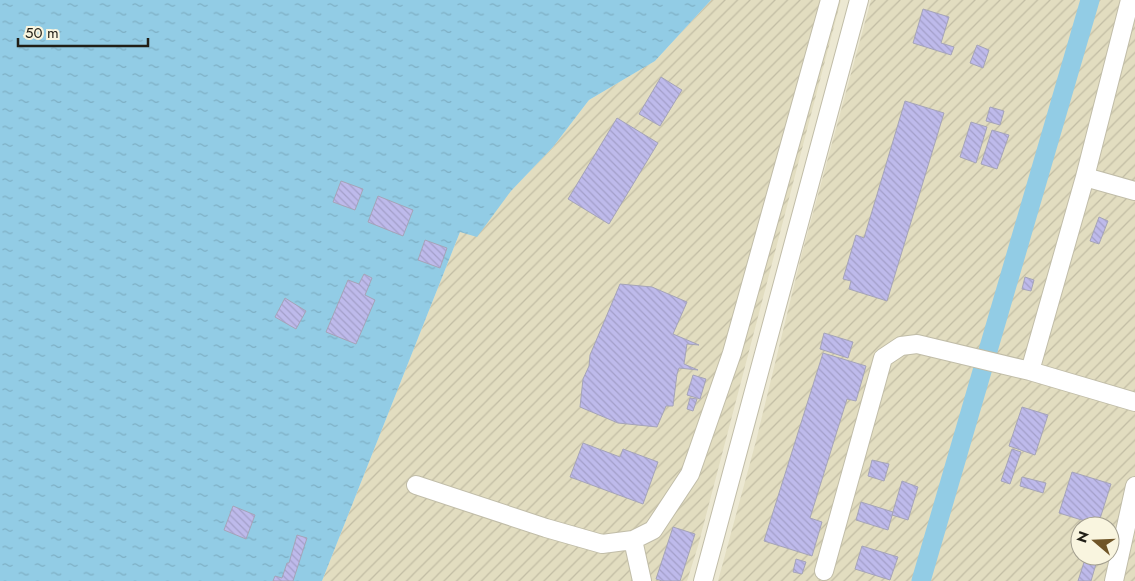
<svg xmlns="http://www.w3.org/2000/svg" width="1135" height="581" viewBox="0 0 1135 581" font-family="Jost,sans-serif">
<style>
.industrial{fill:url(#industrial-furrows);fill-rule:evenodd}
.water{fill:url(#water-ripples)}
.lines{fill:none;stroke-linecap:round;stroke-linejoin:round}
.canal{stroke:#92cce5;stroke-width:19}
.building{fill:url(#building-back-hatch);stroke:#a5a4b8}
.minor-casing{stroke:#c1bda8;stroke-width:20}
.minor{stroke:#fff;stroke-width:18}
</style>
<defs>
<pattern id="industrial-furrows" width="10" height="10" patternUnits="userSpaceOnUse" patternTransform="scale(1.25)"><rect width="10" height="10" fill="#e2ddc0"/><path d="M-1 1l2-2M0 10L10 0M9 11l2-2" fill="none" stroke="#c2bda4"/></pattern>
<pattern id="water-ripples" width="26" height="14" patternUnits="userSpaceOnUse" patternTransform="scale(1.25)"><rect width="26" height="14" fill="#92cce5"/><path d="M2 4q2-2 4 0t4 0M15 11q2-2 4 0t4 0" fill="none" stroke="#7eafc4"/></pattern>
<pattern id="building-back-hatch" width="6" height="6" patternUnits="userSpaceOnUse" patternTransform="scale(1.25)"><rect width="6" height="6" fill="#bebaeb"/><path d="M-1 5l2 2M0 0l6 6M5-1l2 2" fill="none" stroke="#a39fc9"/></pattern>
</defs>
<rect width="100%" height="100%" fill="#ece8d2"/>
<path class="industrial" d="M711,0H841L698,546L687,581H322L460,232L511,191L553,147L589,100L655,61Z
M871,0H1135V581H718L756,441L801,257ZM1080,526H1110V556H1080Z"/>
<path class="water" d="M0,0H711L655,61L589,100L553,147L511,191L477,237L460,232L322,581H0Z"/>
<g class="lines">
<path class="canal" d="M921,581L1090,0"/>
</g>
<path class="building" d="M923,9L949,17L941,43L954,47L951,55L913,43Z
M977,45L989,50L983,68L970,63Z
M661,77L682,90L660,126L639,114Z
M905,101L944,113L887,301L849,289L851,281L843,279L856,235L864,238Z
M990,107L1004,111L1000,125L986,121Z
M617,118L658,143L609,224L568,199Z
M971,122L987,127L976,163L960,157Z
M992,130L1009,135L997,169L981,164Z
M341,181L363,189L355,210L333,202Z
M378,196L413,210L403,236L368,222Z
M1099,217L1108,221L1099,244L1090,241Z
M425,240L447,248L440,268L418,260Z
M364,274L372,278L365,295L375,300L356,344L326,332L348,280L359,284Z
M1025,277L1034,280L1031,291L1022,289Z
M620,284L652,287L687,302L673,334L699,345L687,344L684,364L698,370L679,368L677,374L673,406H666L657,427L618,423L580,407L583,379L589,366L590,355Z
M285,298L306,311L296,329L275,317Z
M824,333L853,342L848,358L820,349Z
M823,353L866,366L856,401L847,399L810,518L822,522L812,556L764,541Z
M693,375L706,379L700,399L687,395Z
M690,398L697,399L693,411L687,409Z
M1022,407L1048,415L1035,455L1009,446Z
M583,443L620,457L623,449L658,462L643,504L570,477Z
M1012,449L1021,452L1010,484L1001,481Z
M872,460L889,464L884,481L868,476Z
M1072,472L1111,484L1098,525L1059,513Z
M1022,477L1046,483L1043,493L1020,486Z
M902,481L918,487L908,520L892,515Z
M861,502L893,512L888,530L856,520Z
M233,506L255,515L246,539L224,530Z
M673,527L695,534L680,581H662L656,579Z
M297,535L307,538L293,581H273L275,576L282,578L287,563H289Z
M862,546L898,557L890,580L855,569Z
M1086,556L1098,557L1091,581H1078Z
M796,559L806,562L802,574L793,572Z"/>
<g class="lines">
<defs>
<path id="minor" d="M1085,177L1135,191
M1030,371L1085,177L1130,0
M416,485L546,528L602,544L633,540L653,530L690,474L732,353L830,0
M633,540L642,581
M824,571L883,358L901,346L917,344L1030,371L1135,402
M703,581L859,0
M1114,581L1135,486"/>
</defs>
<use href="#minor" class="minor-casing"/>
<use href="#minor" class="minor"/>
</g>
<g transform="translate(1095 541) rotate(289)"><circle r="24" fill="#f9f5df" stroke="#a39f8f"/>
<path d="M0-4L9 19L0 12L-9 19Z" fill="#705527"/>
<text y="-8" font-size="14" font-weight="bold" text-anchor="middle" fill="#211f17">N</text>
</g>
<path d="M18 38v8h130v-8" fill="none" stroke="#211f17" stroke-width="2.5"/>
<text x="25" y="38" font-size="15" fill="#211f17" stroke="#f9f5df" stroke-width="4" paint-order="stroke">50 m</text>
</svg>
